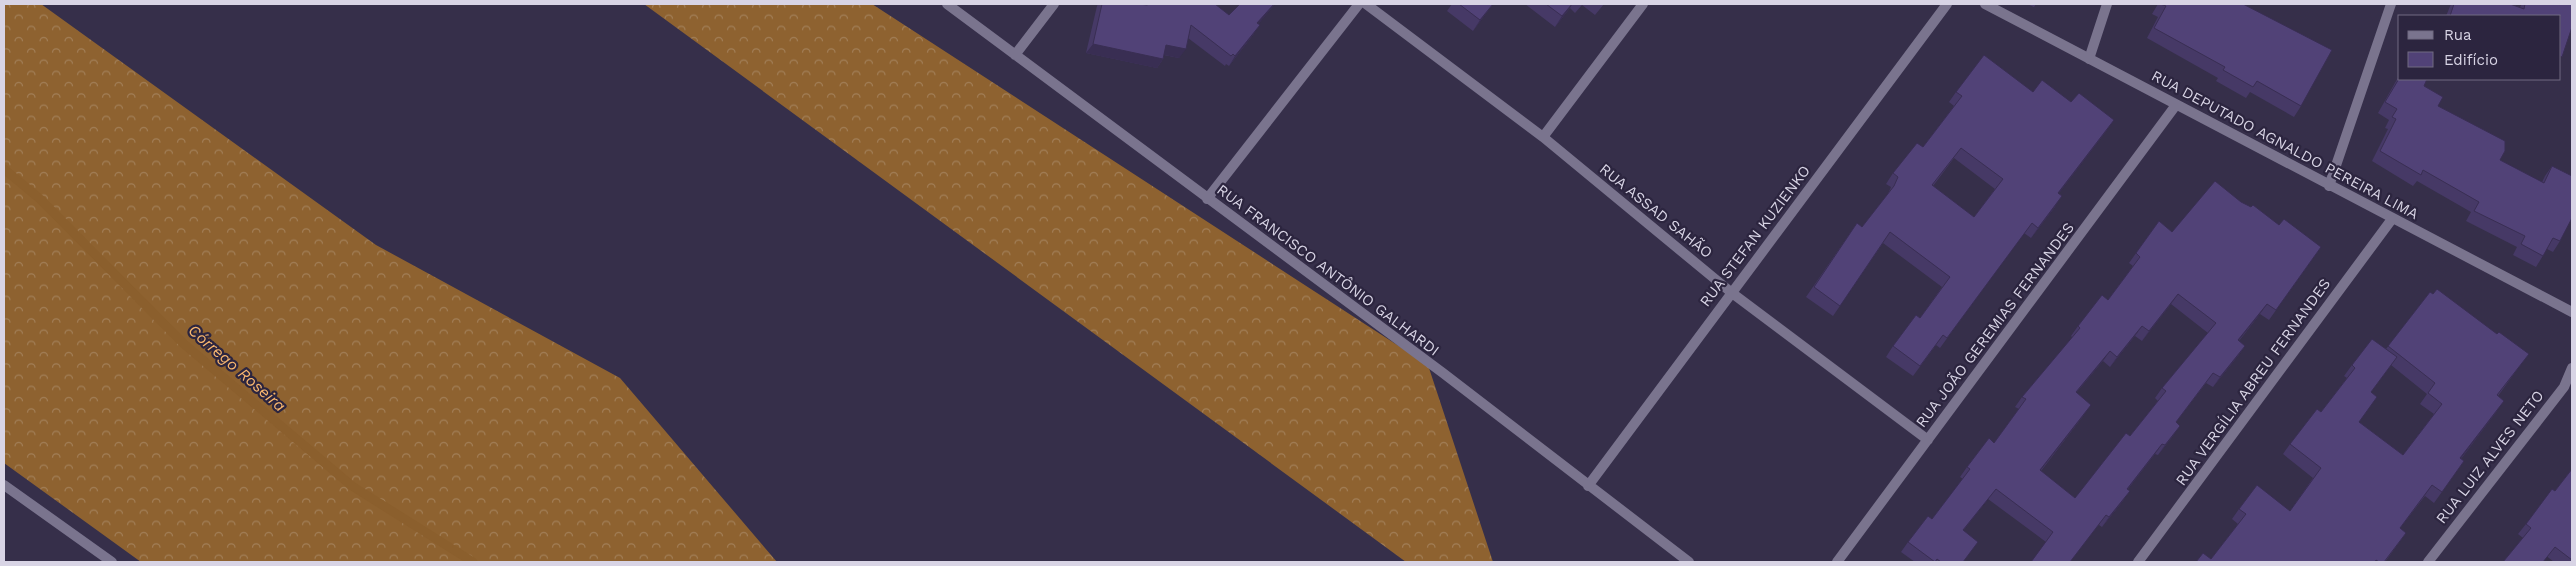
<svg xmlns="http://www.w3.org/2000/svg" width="2576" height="566" viewBox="0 0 2576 566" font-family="'Work Sans',sans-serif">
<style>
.forest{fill:url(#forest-crowns)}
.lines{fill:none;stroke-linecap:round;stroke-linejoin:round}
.stream{stroke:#8b5f2d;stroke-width:9}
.minor{stroke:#7a748e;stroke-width:10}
.wall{fill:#463966;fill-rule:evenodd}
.shaded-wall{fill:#392e53}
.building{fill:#514277;stroke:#392e53;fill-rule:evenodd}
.labels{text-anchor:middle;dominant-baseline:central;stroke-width:4.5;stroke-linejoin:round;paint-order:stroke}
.street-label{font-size:15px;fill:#d8d4e5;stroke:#2c253f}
.water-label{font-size:16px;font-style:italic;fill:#f9b76f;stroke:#2c253f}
</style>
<defs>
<pattern id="forest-crowns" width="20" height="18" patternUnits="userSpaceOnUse" patternTransform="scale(1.25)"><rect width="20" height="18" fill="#8e6230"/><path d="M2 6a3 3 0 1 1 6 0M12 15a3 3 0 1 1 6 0" fill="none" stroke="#a27f58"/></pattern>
</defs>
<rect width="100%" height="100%" fill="#362f4a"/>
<path class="forest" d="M4,4H41L376,245L620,378L777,562H141L4,463Z
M644,4H872L1428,365L1493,562H1406Z"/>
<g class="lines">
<path class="stream" d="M4,169L40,199L184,344L352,486L473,562"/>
<path class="minor" d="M947,4L1443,373L1689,562
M1366,4L1543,137L1732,293L1928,440
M1985,4L2572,312
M1015,55L1054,4
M2089,59L2107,4
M1543,137L1643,4
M2329,186L2391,4
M1207,199L1359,4
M4,485L112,562
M1588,486L1947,4
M1837,562L2176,105
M2138,562L2392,219
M2428,562L2564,387L2572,368"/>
</g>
<path class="wall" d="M1098,4H1139L1147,5L1229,15L1240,4H1275L1258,24L1253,35L1229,66L1226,64L1225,66L1188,38L1179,58L1164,55L1163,59L1157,68L1086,53L1097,6Z
M1452,4H1493L1473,31L1447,11Z
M1525,4H1604L1595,15L1582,5L1575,13L1570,8L1555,27Z
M2027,4H2036L2034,7Z
M2158,4H2243L2301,106L2294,117L2250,92L2246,98L2216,81L2218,78L2147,38L2158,17L2152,14Z
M2451,4H2510L2520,7L2522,4H2572L2560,16H2446Z
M2400,74V79L2424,86L2438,106L2500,160L2542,182L2545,176L2552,166L2560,241L2553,252L2547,249L2536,267L2513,255L2517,247L2466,221L2471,212L2417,181L2413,186L2372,161L2388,129L2385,128L2389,120L2378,113Z
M1956,92H2033L2107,130L2059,193L2055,207L2031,238L2024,233L1940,348L1936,345L1913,376L1886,357L1893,346L1920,318L1942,287L1883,243L1833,316L1806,297L1857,223L1862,227L1888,194L1891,187L1886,184L1893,173L1923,147L1954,106L1949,102ZM1954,158L1995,189L1974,217L1933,186Z
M2241,202L2279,225L2321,247L2269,320L2260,314L2239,341L2245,346L2238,356L2213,387L2206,383L2176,422L2173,436L2158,455L2155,454L2128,489L2123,501L2102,527L2099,525L2046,542L1988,499L1963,531L1964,562H1915L1901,552L1908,542L1932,519L1963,479L1960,477L1967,467L1994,443L2019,409L2015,407L2022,397L2073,338L2071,336L2078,326L2108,300L2133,266L2129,263L2159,221L2172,232ZM2171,304L2208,333L2162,388L2155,398L2158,401L2130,436L2075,498L2041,471L2084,415L2076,393L2103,361L2110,367L2135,336L2142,341Z
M2430,292L2521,364L2498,396L2497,411L2461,459L2464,461L2434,503L2425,496L2400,528L2406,533L2385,562H2196L2211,559L2238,524L2232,519L2239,509L2290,511L2313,478L2283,454L2290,444L2321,412L2347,378L2344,376L2352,365L2386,349ZM2391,365L2427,394L2420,404L2434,414L2403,455L2359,422L2371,392Z
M2572,469V562H2554L2518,534L2526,524L2555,491Z"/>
<path class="shaded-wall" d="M1274,4H1275L1251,33L1257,23Z
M1493,4L1473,31L1480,20Z
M1572,4L1570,8L1555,27L1562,16Z
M1260,25L1253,35L1229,66L1235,56Z
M1093,44L1163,59L1157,68L1086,53Z
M1166,45L1186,49L1179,58L1160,54Z
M2114,120L2107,130L2051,204L2058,193Z
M2062,196L2055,207L2031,238L2038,228Z
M2178,294L2171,304L2142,341L2149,331Z
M2267,304L2260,314L2231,350L2238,340Z
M2142,326L2135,336L2110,367L2117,357Z
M2245,346L2238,356L2213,387L2220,377Z
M2110,351L2103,361L2068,402L2076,392Z
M2504,401L2497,411L2453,469L2460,458Z
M2091,405L2084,415L2033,480L2040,470Z
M2180,426L2173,436L2158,455L2165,445Z
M2162,444L2155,454L2120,499L2127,489Z
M1996,489L1988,499L1956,540L1963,530Z
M2130,491L2123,501L2102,527L2109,517Z"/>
<path class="building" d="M1102,4H1139L1147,5L1149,4H1215L1229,15L1240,4H1274L1257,23L1260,25L1235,56L1233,54L1231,56L1191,25L1186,49L1166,45L1163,59L1093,44Z
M1459,4H1493L1480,20Z
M1546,4H1572L1562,16Z
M2160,4H2243L2332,50L2301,106L2257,81L2253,87L2223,70L2225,67L2154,28L2166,6Z
M2454,4H2510L2524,9L2525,4H2572V27L2562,57L2560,56V16H2450Z
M1984,55L2033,92L2042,80L2071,102L2079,93L2114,120L2058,193L2062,196L2038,228L2032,223L1947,338L1943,335L1920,366L1893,346L1916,315L1920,318L1950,277L1890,232L1840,306L1814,287L1857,223L1862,227L1894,186L1898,177L1893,173L1917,143L1923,147L1962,96L1956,92ZM1961,148L2003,179L1974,217L1932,185Z
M2400,77V79H2427L2424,86L2443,97L2438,106L2505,141V151L2500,160L2544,183L2552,166L2572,176V218L2560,241L2553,238L2543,256L2521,244L2525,236L2474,211L2479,202L2423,170L2421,175L2380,151L2396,119L2392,117L2397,109L2385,102Z
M2215,181L2241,202L2251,207L2253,205L2279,225L2284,219L2321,247L2276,310L2267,304L2238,340L2245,346L2220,377L2213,373L2176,422L2180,426L2165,445L2162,444L2127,489L2130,491L2109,517L2106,515L2070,562H2031L2053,532L1996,489L1963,530L1978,542L1963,562H1941L1937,559L1935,562L1908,542L1928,516L1932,519L1970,469L1967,467L1989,438L1994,443L2026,399L2022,397L2080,328L2078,326L2102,295L2108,300L2140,257L2136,253L2159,221L2172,232ZM2178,294L2216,323L2162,388L2166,391L2130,436L2126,433L2075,498L2040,470L2091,405L2076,392L2110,351L2117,357L2142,326L2149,331Z
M2437,289L2497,334L2499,332L2529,354L2497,395L2504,401L2460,458L2464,461L2442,492L2432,485L2400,528L2406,533L2384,562H2379L2376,560L2375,562H2196L2203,553L2211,559L2246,514L2239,509L2257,485L2290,511L2321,468L2290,444L2317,409L2321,412L2355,368L2352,365L2372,339L2397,357L2371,392L2377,397L2359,422L2403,455L2442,404L2428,393L2435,383L2388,346L2430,292L2433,294Z
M2572,469V560L2555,547L2543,562H2503L2531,528L2526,524L2552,489L2555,491Z"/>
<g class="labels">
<g class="street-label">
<text transform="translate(2285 145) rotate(28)">RUA DEPUTADO AGNALDO PEREIRA LIMA</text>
<text transform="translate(1656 211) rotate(39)">RUA ASSAD SAHÃO</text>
<text transform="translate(1755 236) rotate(-53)">RUA STEFAN KUZIENKO</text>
<text transform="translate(1328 270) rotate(37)">RUA FRANCISCO ANTÔNIO GALHARDI</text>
<text transform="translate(1995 325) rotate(-53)">RUA JOÃO GEREMIAS FERNANDES</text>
<text transform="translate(2253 382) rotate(-54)">RUA VERGÍLIA ABREU FERNANDES</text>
<text transform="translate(2490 457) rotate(-52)">RUA LUIZ ALVES NETO</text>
</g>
<g class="water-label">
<text transform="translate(237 368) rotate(41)">Córrego Roseira</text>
</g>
</g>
<rect width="2576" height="566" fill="none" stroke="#d8d4e5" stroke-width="10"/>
<rect x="2398" y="15" width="162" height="65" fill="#2c253f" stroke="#716b81"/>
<rect x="2408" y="31" width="25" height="8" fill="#7a748e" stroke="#716b81"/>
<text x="2444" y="40" font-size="15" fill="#d8d4e5">Rua</text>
<rect x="2408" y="52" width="25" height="15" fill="#514277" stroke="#716b81"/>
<text x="2444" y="65" font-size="15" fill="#d8d4e5">Edifício</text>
</svg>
